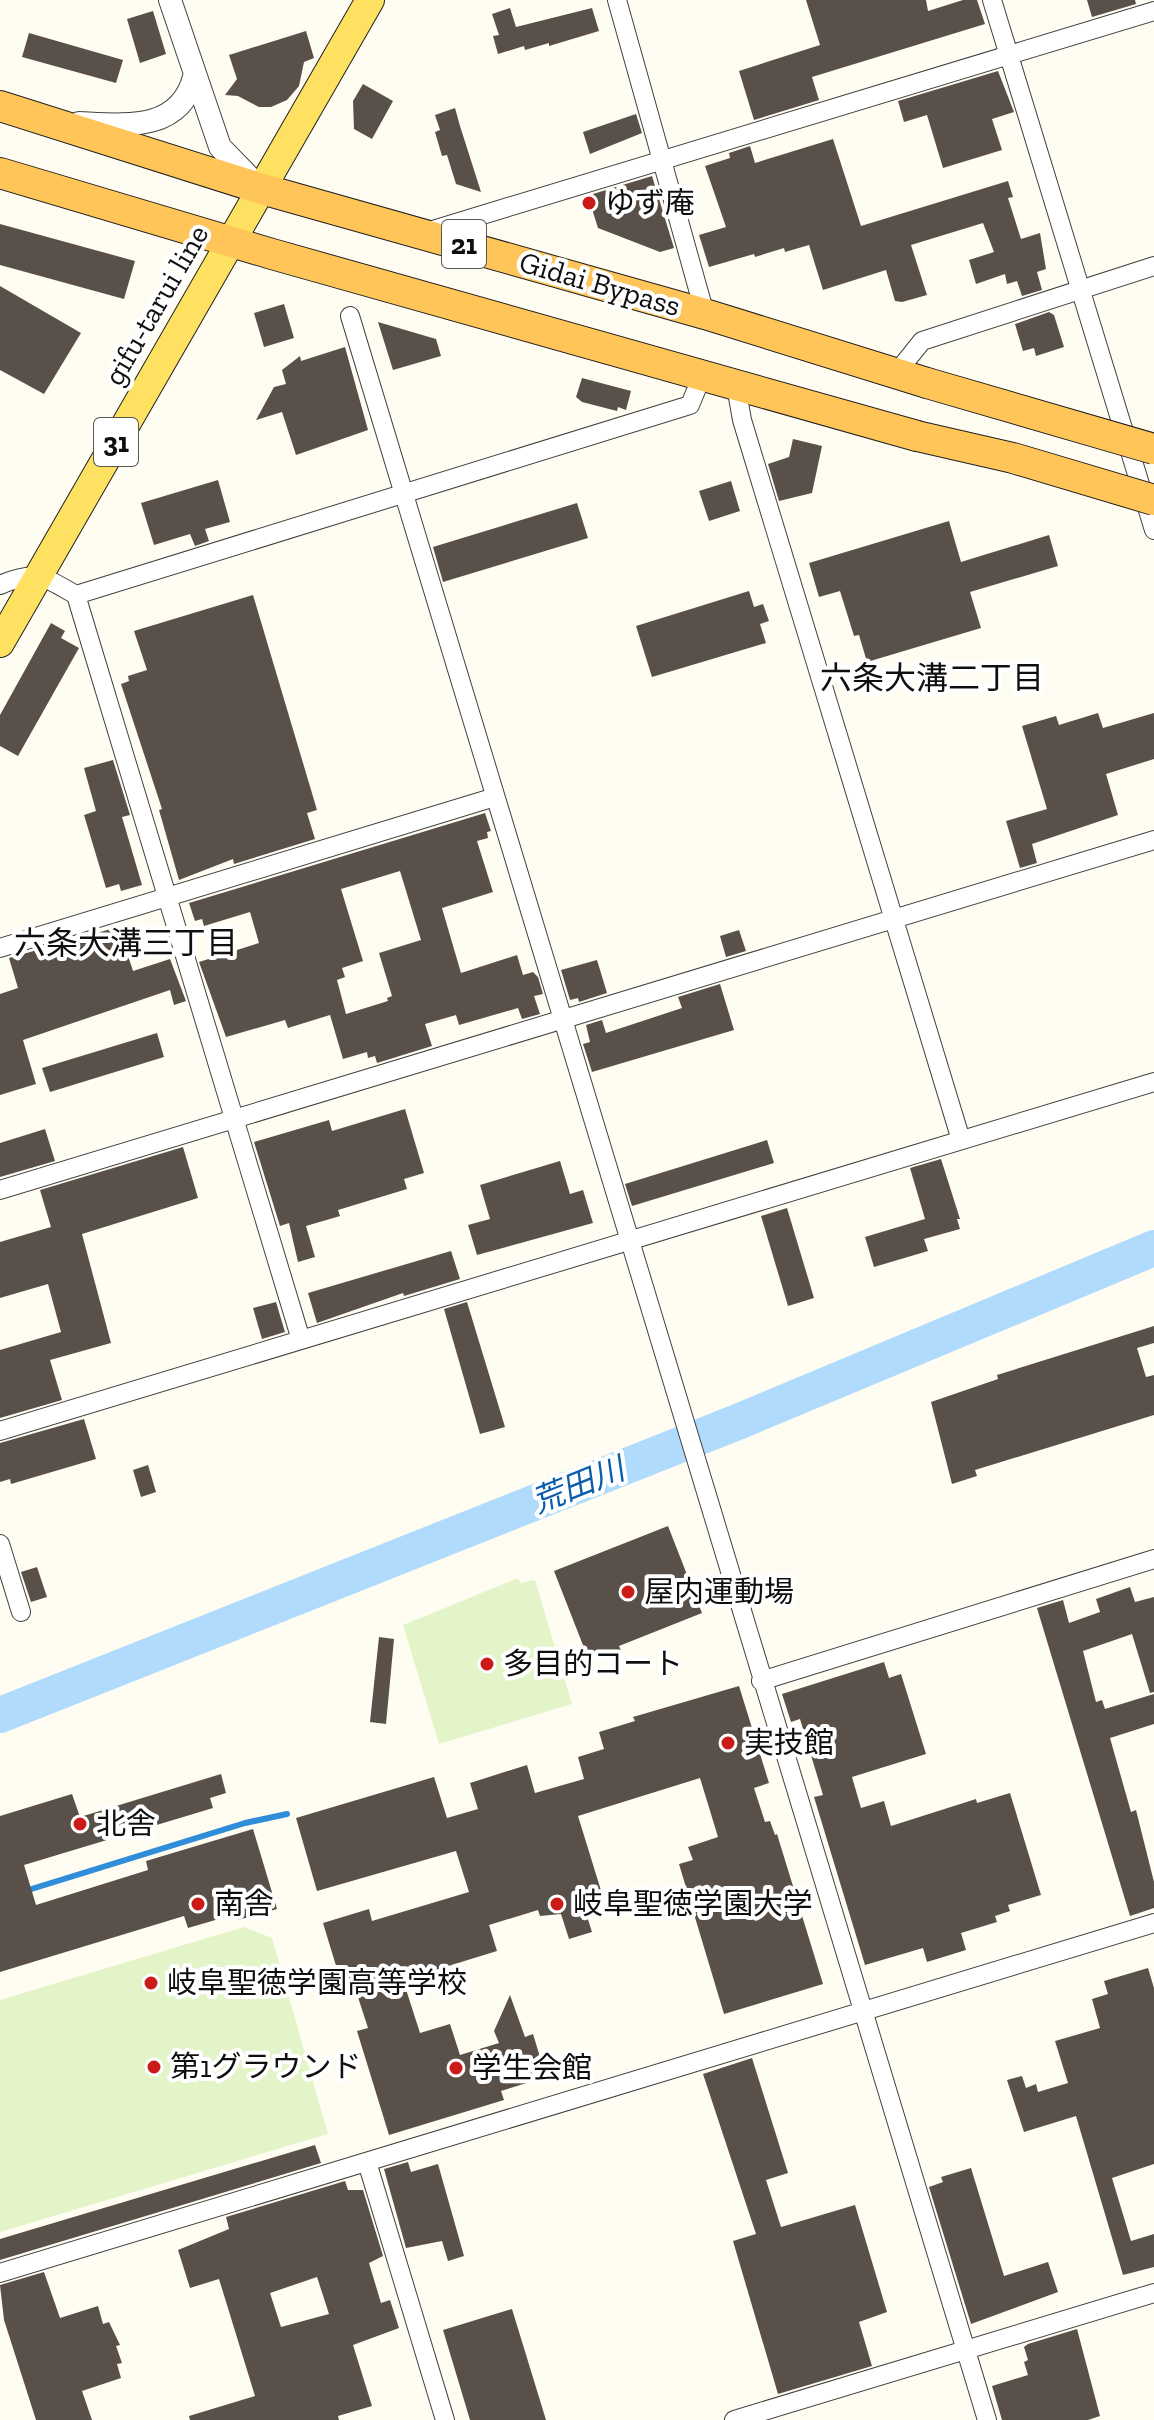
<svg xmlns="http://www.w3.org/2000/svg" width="1154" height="2420" viewBox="0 0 1154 2420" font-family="'Zilla Slab','Noto Sans JP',serif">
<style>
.pitch{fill:#e3f4c9}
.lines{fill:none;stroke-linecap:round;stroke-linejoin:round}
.stream{stroke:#308dda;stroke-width:6}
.river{stroke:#b0dbfc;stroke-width:36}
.building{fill:#59504a;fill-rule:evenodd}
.minor-casing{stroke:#424242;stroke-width:20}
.tertiary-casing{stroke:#424242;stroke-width:24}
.primary-casing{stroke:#202020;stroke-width:30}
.trunk-casing{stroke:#202020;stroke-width:32}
.minor{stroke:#fff;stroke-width:18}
.tertiary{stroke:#fff;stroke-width:22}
.primary{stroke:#ffe161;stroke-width:28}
.trunk{stroke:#ffc558;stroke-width:30}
.trunk-bridge-casing{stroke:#202020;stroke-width:32;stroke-linecap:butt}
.trunk-bridge{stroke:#ffc558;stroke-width:30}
.poi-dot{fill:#cc1a19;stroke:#fff;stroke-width:3}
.labels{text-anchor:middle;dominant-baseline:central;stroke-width:8;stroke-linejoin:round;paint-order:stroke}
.shield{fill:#fff;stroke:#575757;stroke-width:2}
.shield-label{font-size:28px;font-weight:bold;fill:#0f0f0f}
.poi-label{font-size:30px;fill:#0f0f0f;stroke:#fff;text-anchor:start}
.street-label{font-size:30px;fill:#0f0f0f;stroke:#fff}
.neighbourhood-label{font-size:32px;fill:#0f0f0f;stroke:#fff}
.water-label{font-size:32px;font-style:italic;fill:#0c5ead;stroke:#fff}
</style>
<rect width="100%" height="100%" fill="#fffdf1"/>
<path class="pitch" d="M518,1578L521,1583L535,1580L572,1704L439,1744L403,1625Z
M244,1927L272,1938L328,2134L0,2232V2000Z"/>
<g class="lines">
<path class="stream" d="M25,1891L245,1823L287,1814"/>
<path class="river" d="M0,1715L740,1421L1154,1248"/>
</g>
<path class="building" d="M806,0H926L928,11L963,0H977L985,24L812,77L819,100L754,120L739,71L820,45Z
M1087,0H1135L1136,4L1092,17Z
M510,8L516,27L592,8L599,31L549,46V43L525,50L524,46L498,54L493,36L499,35L492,14Z
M153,11L166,54L140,63L127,19Z
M306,31L314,58L304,62L299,86L287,100L271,107H259L238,96L225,95L237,79L229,55Z
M29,33L123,60L116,83L22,57Z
M998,71L1014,112L992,119L1002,150L943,168L927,115L904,122L898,101Z
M363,84L393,101L372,139L354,129L353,101Z
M455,108L460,126L481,192L456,184L447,155L442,156L435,132L440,130L435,115Z
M636,114L642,133L590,154L583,132Z
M833,139L861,226L1008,181L1013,197L1008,198L1021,239L1040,233L1046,269L1037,272L1042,290L1022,296L1017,281L1007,284L1005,274L976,284L969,260L994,252L983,223L911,245L927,295L902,302L895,301L886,270L823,290L809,245L785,252L784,248L755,257L754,254L709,267L699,235L726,227L705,166L730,158L729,153L750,146L755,163Z
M652,176L674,248L660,252L598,228L592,209L597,208L593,194Z
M0,224L135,261L124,299L0,265Z
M0,286L81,333L44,394L0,370Z
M284,304L294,338L264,347L254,313Z
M1049,312L1054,315L1064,347L1036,356L1034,348L1023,351L1015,324Z
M378,322L436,339L441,356L393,370Z
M345,347L368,430L296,455L282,412L256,420L274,387L286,384L282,370L300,356L301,361Z
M582,378L631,391L626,410L618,407L617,411L582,402L576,397Z
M793,439L822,446L812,493L779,501L768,464L789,457Z
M218,480L230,522L205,529L209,541L195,546L190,534L154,545L141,503Z
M731,481L740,511L709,521L699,491Z
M577,503L588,538L443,582L433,547Z
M949,521L961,562L1049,535L1058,566L970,592L981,628L867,662L859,635L854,636L840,591L819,597L809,563Z
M749,591L754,607L763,604L769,621L760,624L766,643L652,677L636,626Z
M253,595L317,810L307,813L315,839L234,864L233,859L179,880L159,810L162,809L121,684L129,681L128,676L147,670L134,631Z
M51,623L65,631L61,638L79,648L18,756L0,746V715Z
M1098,713L1103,728L1154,713V759L1106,774L1118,815L1032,844L1037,863L1020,868L1006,821L1047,809L1022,726L1056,716L1059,725Z
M113,760L130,815L122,817L142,885L121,891L119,884L106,888L84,815L96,811L84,768Z
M485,813L491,831L487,832L488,838L477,841L493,892L442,908L461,973L517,955L523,975L533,972L538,977L543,994L534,996L540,1014L522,1019L518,1008L459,1025L456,1015L425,1024L432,1046L377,1063L375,1056L368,1058L367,1052L343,1059L330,1015L288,1028L285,1020L226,1037L199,962L259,943L250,912L204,926L202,919L195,921L189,903ZM400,871L421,940L379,953L392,996L387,998L388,1001L346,1014L337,980L345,977L342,968L363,961L341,889Z
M111,929L114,936L121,934L133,971L170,959L186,1001L174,1005L170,990L23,1040L36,1084L0,1095V994L18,988L9,958Z
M739,930L746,951L726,957L720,936Z
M597,960L607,993L579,1002L578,998L570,1000L561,970Z
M720,984L734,1030L592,1072L583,1044L590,1042L586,1025L602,1020L606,1033L682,1008L678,997Z
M157,1033L164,1057L50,1092L42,1068Z
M405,1109L424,1173L404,1179L407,1189L338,1210L340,1216L306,1226L315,1257L298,1262L289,1223L280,1226L254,1142L329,1120L332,1131Z
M45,1129L55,1161L0,1177V1143Z
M767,1140L774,1163L632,1206L625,1184Z
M183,1147L198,1198L82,1234L111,1343L50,1360L62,1400L0,1418V1350L61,1332L48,1284L0,1298V1242L51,1227L40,1190Z
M941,1159L960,1219H957L960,1229L924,1239L928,1251L874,1267L865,1237L925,1219L910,1168Z
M560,1161L570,1194L583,1190L593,1223L477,1255L468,1225L490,1219L480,1185Z
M787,1208L814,1298L788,1306L761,1216Z
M451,1251L460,1279L404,1296L403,1293L317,1323L308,1293Z
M276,1302L285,1332L262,1339L253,1308Z
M467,1302L505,1427L480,1434L444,1309Z
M1154,1326V1343L1137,1348L1146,1377L1154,1375V1415L975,1470L977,1476L952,1484L931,1402L998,1379L997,1375Z
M84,1419L96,1459L11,1484L10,1479L0,1482V1443Z
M148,1465L156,1492L141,1497L133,1470Z
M668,1526L702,1613L619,1646L622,1653L606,1659L603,1652L588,1658L554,1571Z
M37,1567L47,1597L31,1602L21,1572Z
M1130,1587L1135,1602L1154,1597V1692L1150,1693L1132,1634L1083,1651L1096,1702L1102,1700L1105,1709L1154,1694V1724L1110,1738L1131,1812L1136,1810L1154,1882V1908L1130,1916L1037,1608L1063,1600L1069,1623L1100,1612L1096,1599Z
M379,1637L394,1639L386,1724L370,1722Z
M884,1662L889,1678L901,1674L926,1754L852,1777L861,1808L884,1801L891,1826L976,1799L977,1803L1010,1793L1041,1895L1008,1905L1010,1911L995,1916L997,1922L961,1933L966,1950L927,1962L923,1948L865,1965L814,1797L823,1795L800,1719L791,1722L782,1694Z
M739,1686L769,1783L754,1788L765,1822L770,1821L775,1835L777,1834L823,1984L724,2014L679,1864L693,1860L688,1847L718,1837L700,1778L578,1816L603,1897L584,1907L592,1932L569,1939L561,1914L540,1916L538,1910L489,1925L497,1951L403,1980L420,2033L450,2024L460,2055L499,2043L494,2031L510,1995L525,2037L533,2034L546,2077L501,2091L504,2100L389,2135L357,2031L368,2028L355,1988L344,1992L323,1923L369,1909L372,1921L469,1892L456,1851L317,1891L296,1818L434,1777L447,1818L478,1809L470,1783L527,1765L535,1793L584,1779L578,1757L604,1749L599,1732L635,1721L633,1717Z
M221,1774L226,1793L210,1798L213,1808L24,1865L36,1905L148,1870L146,1861L253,1829L277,1909L238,1920L236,1914L188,1928L184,1916L0,1972V1816L72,1794L80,1817Z
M1148,1968L1154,1988V2164L1112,2178L1131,2241L1154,2234V2267L1123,2275L1076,2116L1024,2132L1007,2080L1022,2076L1026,2088L1036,2084L1038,2092L1068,2083L1055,2041L1100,2028L1092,1999L1108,1994L1104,1981Z
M752,2058L788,2173L766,2180L781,2227L855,2205L887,2312L859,2322L872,2366L778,2394L733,2241L756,2234L703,2074Z
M315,2145L321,2163L0,2260V2239Z
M408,2162L411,2172L438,2164L464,2256L448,2261L442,2241L406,2248L384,2169Z
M971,2168L1004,2276L1048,2262L1058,2292L971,2324L929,2187L943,2182L941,2177Z
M345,2181L348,2190H363L383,2256L369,2263L381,2303L390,2300L399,2328L353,2345L372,2406L338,2416L339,2420H190L189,2416L255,2396L219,2279L190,2288L178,2250L229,2229L226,2217ZM317,2277L329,2314L281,2327L270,2293Z
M44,2272L60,2318L98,2306L103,2324L109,2322L120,2345L116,2346L122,2363L117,2364L121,2378L82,2391L92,2420H36L4,2320L0,2285Z
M512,2309L546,2420H470L443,2330Z
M1077,2329L1100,2416L1088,2420H1002L992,2386L1028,2375L1024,2362L1028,2360L1024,2347L1028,2344Z"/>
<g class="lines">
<defs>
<path id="minor" d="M617,0L705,314
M992,0L1154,530
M426,232L1154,11
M350,316L987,2420
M898,371L922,341L1154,266
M736,386L742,420L961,1140
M0,585C36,569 44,577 76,595L301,1340
M76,595L690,405L702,376
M0,948L495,797
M0,1190L1154,840
M0,1431L1154,1082
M0,1544L21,1612
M761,1681L1154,1559
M367,2162L445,2420
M0,2273L1154,1923
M734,2420L1154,2293"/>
<path id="tertiary" d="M170,0L220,147L256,184
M79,123C125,125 180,132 194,77"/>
<path id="primary" d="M0,643L370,0"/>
<path id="trunk" d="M0,106L262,189L705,314L927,383
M0,173L272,254L917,436"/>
</defs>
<use href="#minor" class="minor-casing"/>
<use href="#tertiary" class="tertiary-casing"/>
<use href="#primary" class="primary-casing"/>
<use href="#trunk" class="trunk-casing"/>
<use href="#minor" class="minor"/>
<use href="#tertiary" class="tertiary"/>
<use href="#primary" class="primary"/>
<use href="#trunk" class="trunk"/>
<defs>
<path id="trunk-bridge" d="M927,383L1154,449
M917,436L1013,458L1154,500"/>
</defs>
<use href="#trunk-bridge" class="trunk-bridge-casing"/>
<use href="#trunk-bridge" class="trunk-bridge"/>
</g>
<g class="poi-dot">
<circle cx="589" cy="203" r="8"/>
<circle cx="628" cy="1592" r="8"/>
<circle cx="487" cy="1664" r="8"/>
<circle cx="728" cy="1743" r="8"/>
<circle cx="80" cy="1824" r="8"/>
<circle cx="198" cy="1904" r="8"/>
<circle cx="557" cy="1904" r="8"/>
<circle cx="151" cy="1983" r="8"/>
<circle cx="154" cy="2067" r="8"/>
<circle cx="456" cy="2068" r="8"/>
</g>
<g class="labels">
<g class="shield">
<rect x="442" y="220" width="44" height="48" rx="6"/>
<rect x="94" y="418" width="44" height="48" rx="6"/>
</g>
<g class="shield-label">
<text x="464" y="244">21</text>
<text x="116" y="442">31</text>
</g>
<g class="poi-label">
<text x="605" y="203">ゆず庵</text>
<text x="644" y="1592">屋内運動場</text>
<text x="503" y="1664">多目的コート</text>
<text x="744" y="1743">実技館</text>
<text x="96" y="1824">北舎</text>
<text x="214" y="1904">南舎</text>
<text x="573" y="1904">岐阜聖徳学園大学</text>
<text x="167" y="1983">岐阜聖徳学園高等学校</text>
<text x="170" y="2067">第1グラウンド</text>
<text x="472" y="2068">学生会館</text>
</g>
<g class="street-label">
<text transform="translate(600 284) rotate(16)">Gidai Bypass</text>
<text transform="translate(156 305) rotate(-60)">gifu-tarui line</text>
</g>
<g class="neighbourhood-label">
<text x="932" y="678">六条大溝二丁目</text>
<text x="126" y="943">六条大溝三丁目</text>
</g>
<g class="water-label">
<text transform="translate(578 1485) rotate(-22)">荒田川</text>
</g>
</g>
</svg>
